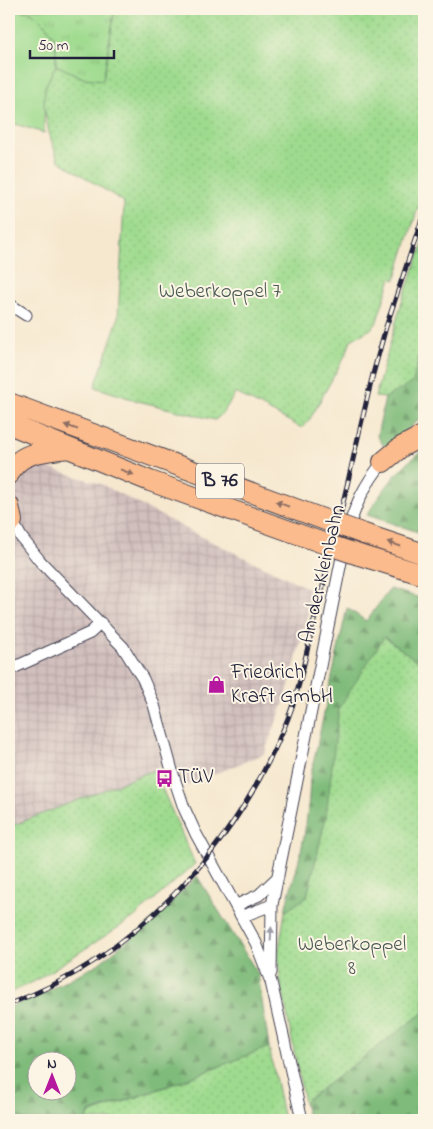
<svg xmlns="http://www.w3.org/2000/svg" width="433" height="1129" viewBox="0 0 433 1129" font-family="'Indie Flower',sans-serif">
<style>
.industrial{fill:url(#industrial-grid)}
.grass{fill:#9fdb8f;stroke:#607e65}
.forest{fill:url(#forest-firs);stroke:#506e5a;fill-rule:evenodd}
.park{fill:url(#park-tufts);stroke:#607e65}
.garden{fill:url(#garden-dots);stroke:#607e65}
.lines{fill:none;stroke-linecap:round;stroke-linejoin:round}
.street-casing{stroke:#424051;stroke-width:13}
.highway-casing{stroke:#424051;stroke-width:22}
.street{stroke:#fff;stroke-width:11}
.highway{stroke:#fbbb8c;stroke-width:20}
.rail-casing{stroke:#22223b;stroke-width:5}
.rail{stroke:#fcf5e5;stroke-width:3;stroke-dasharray:9;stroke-linecap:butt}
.highway-bridge-casing{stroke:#424051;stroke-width:22;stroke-linecap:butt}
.highway-bridge{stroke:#fbbb8c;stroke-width:20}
.oneway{fill:#8e6e64}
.oneway2{fill:#9c9ca7}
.labels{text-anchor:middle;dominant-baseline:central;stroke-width:4;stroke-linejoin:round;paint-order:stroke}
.shield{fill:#fcf5e5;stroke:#63616e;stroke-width:1}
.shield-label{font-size:20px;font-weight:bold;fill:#22223b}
.park-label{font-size:21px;fill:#485a54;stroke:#fcf5e5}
.street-label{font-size:21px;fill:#22223b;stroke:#fcf5e5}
.poi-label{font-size:21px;fill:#22223b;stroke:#fcf5e5;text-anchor:start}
</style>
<defs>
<pattern id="industrial-grid" width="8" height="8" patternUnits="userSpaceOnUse" patternTransform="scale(1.25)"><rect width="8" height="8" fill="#d1bfbd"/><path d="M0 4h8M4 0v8" fill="none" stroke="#b3a4a3"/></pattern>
<pattern id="forest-firs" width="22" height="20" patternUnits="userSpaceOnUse" patternTransform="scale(1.25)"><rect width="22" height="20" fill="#7fbb7a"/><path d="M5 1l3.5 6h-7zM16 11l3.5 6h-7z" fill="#689865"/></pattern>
<pattern id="park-tufts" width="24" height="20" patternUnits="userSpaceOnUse" patternTransform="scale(1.25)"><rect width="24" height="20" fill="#9fdb8f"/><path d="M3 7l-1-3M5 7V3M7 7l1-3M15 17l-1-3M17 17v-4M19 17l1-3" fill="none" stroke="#89bc7c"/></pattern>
<pattern id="garden-dots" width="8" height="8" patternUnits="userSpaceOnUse" patternTransform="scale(1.25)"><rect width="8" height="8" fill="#9fdb8f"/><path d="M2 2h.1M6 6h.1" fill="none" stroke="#89bc7c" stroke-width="1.8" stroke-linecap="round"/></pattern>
</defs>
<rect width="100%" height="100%" fill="#fcf5e5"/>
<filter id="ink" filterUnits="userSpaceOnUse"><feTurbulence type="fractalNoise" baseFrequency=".02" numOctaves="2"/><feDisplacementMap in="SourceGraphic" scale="10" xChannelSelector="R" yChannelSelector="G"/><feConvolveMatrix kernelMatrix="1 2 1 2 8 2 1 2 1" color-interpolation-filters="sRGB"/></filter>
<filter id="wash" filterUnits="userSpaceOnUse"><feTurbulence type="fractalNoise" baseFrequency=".0096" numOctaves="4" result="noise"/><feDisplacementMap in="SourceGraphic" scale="20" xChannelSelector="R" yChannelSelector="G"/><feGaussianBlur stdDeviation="1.12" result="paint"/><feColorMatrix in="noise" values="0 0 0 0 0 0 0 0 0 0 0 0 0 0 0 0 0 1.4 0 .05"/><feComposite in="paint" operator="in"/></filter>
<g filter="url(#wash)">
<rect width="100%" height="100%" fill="#f6e8cf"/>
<path class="industrial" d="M36,464L101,484L194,533L314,591L286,697L264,754L177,789L169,762L154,770L9,827V473Z"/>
<path class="grass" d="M9,9L31,12L43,22L56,39V65L45,87L44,133L9,122Z"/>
<path class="forest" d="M422,340L424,341V420L417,421L386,449L377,436L385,398Z
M424,450V534L367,515C383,490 399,466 424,450Z
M390,589L424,599V666L384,637L326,817L307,897L285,912C288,894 293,883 297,867C305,838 309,808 310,778L347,608L366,621Z
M197,876L258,974L269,1047L185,1080L89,1113L87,1120H9V1007L39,995L98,964L147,925ZM38,1062H68V1092H38Z
M424,1012V1120H308L304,1102Z"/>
<path class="park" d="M22,9H115L103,80L83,78L56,65V39L43,22L31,12L22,11Z"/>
<path class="garden" d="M115,9H424V189L395,280L391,278L376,324L371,329L351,340L347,352L310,419L302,428L236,393L222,414L215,420L138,401L95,387L118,319L124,202L58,160L49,133L44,105L45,87L56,65L83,78L103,80Z
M424,241V341H422L413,382L385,398L375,397L402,301Z
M384,637L424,666V1012L304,1102L280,979L278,954L285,912L307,897L326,817L339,708Z
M154,770L195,864L133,918L35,981L9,993V827Z
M269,1047L284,1120H87L89,1114L185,1080Z"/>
</g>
<g filter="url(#ink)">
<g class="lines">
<defs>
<path id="street" d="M9,304L26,315
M10,517L21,537L40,561L123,647L143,679L154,705L174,778L184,808L196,834L256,943L271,982L302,1120
M13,668L90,633L101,623
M237,905L259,895L278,877
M243,916L272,905
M271,973L272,905L347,532C357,502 363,487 383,462"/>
<path id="highway" d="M9,403L328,521
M9,424L150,481L323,543
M383,462L401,447L424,435
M9,474C19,451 47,451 68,448
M9,506L12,521
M364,534L424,554
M359,555L424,575"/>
</defs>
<use href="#street" class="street-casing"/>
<use href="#highway" class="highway-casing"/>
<use href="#street" class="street"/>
<use href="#highway" class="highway"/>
<defs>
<path id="rail" d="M9,1004C133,959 234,848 284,728C299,694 305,657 314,621C336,539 353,456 373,374L386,327L424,213"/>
</defs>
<use href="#rail" class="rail-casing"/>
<use href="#rail" class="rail"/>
<defs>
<path id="highway-bridge" d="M328,521L364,534
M323,543L359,555"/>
</defs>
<use href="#highway-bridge" class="highway-bridge-casing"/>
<use href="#highway-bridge" class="highway-bridge"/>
</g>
<defs><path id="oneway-solid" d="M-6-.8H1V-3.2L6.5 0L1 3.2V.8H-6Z" transform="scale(1.25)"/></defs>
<g class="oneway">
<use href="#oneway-solid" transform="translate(71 427) rotate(-160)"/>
<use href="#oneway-solid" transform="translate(127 472) rotate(21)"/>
<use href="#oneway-solid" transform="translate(282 504) rotate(-160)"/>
<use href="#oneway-solid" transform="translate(394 544) rotate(-161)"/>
</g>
<use class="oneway2" href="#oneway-solid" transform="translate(271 934) rotate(-87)"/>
</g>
<defs>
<symbol id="shop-bare" viewBox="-9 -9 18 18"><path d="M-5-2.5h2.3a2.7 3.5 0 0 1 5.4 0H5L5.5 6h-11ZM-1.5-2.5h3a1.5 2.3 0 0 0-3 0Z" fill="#b5179e" stroke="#fcf5e5" stroke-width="2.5" paint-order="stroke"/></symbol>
<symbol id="bus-bare" viewBox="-9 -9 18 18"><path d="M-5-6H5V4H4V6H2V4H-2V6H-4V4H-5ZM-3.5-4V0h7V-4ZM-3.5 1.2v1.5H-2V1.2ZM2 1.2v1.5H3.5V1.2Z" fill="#b5179e" stroke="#fcf5e5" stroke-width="2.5" paint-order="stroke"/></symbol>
</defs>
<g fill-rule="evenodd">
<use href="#shop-bare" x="204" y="672" width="25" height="25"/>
<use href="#bus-bare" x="152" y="766" width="25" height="25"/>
</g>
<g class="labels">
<rect class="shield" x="196" y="463.5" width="48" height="35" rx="4"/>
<g class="shield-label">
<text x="220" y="481">B 76</text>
</g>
<g class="park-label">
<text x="220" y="292">Weberkoppel 7</text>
<text x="352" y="945">Weberkoppel<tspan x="352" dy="24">8</tspan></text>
</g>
<g class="street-label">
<text transform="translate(323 574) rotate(-77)">An der Kleinbahn</text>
</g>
<g class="poi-label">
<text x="231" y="673">Friedrich<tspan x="231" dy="24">Kraft GmbH</tspan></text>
<text x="178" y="778">TÜV</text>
</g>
</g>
<rect width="433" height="1129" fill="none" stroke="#fcf5e5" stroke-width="30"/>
<g transform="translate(52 1076)"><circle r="24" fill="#fcf5e5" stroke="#a5a1a1"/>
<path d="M0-4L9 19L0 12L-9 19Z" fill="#b5179e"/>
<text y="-8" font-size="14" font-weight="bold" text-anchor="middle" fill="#22223b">N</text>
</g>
<path d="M30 50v8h84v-8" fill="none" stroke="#22223b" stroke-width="2.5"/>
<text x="38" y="50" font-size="15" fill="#22223b" stroke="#fcf5e5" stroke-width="4" paint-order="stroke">50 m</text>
</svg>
